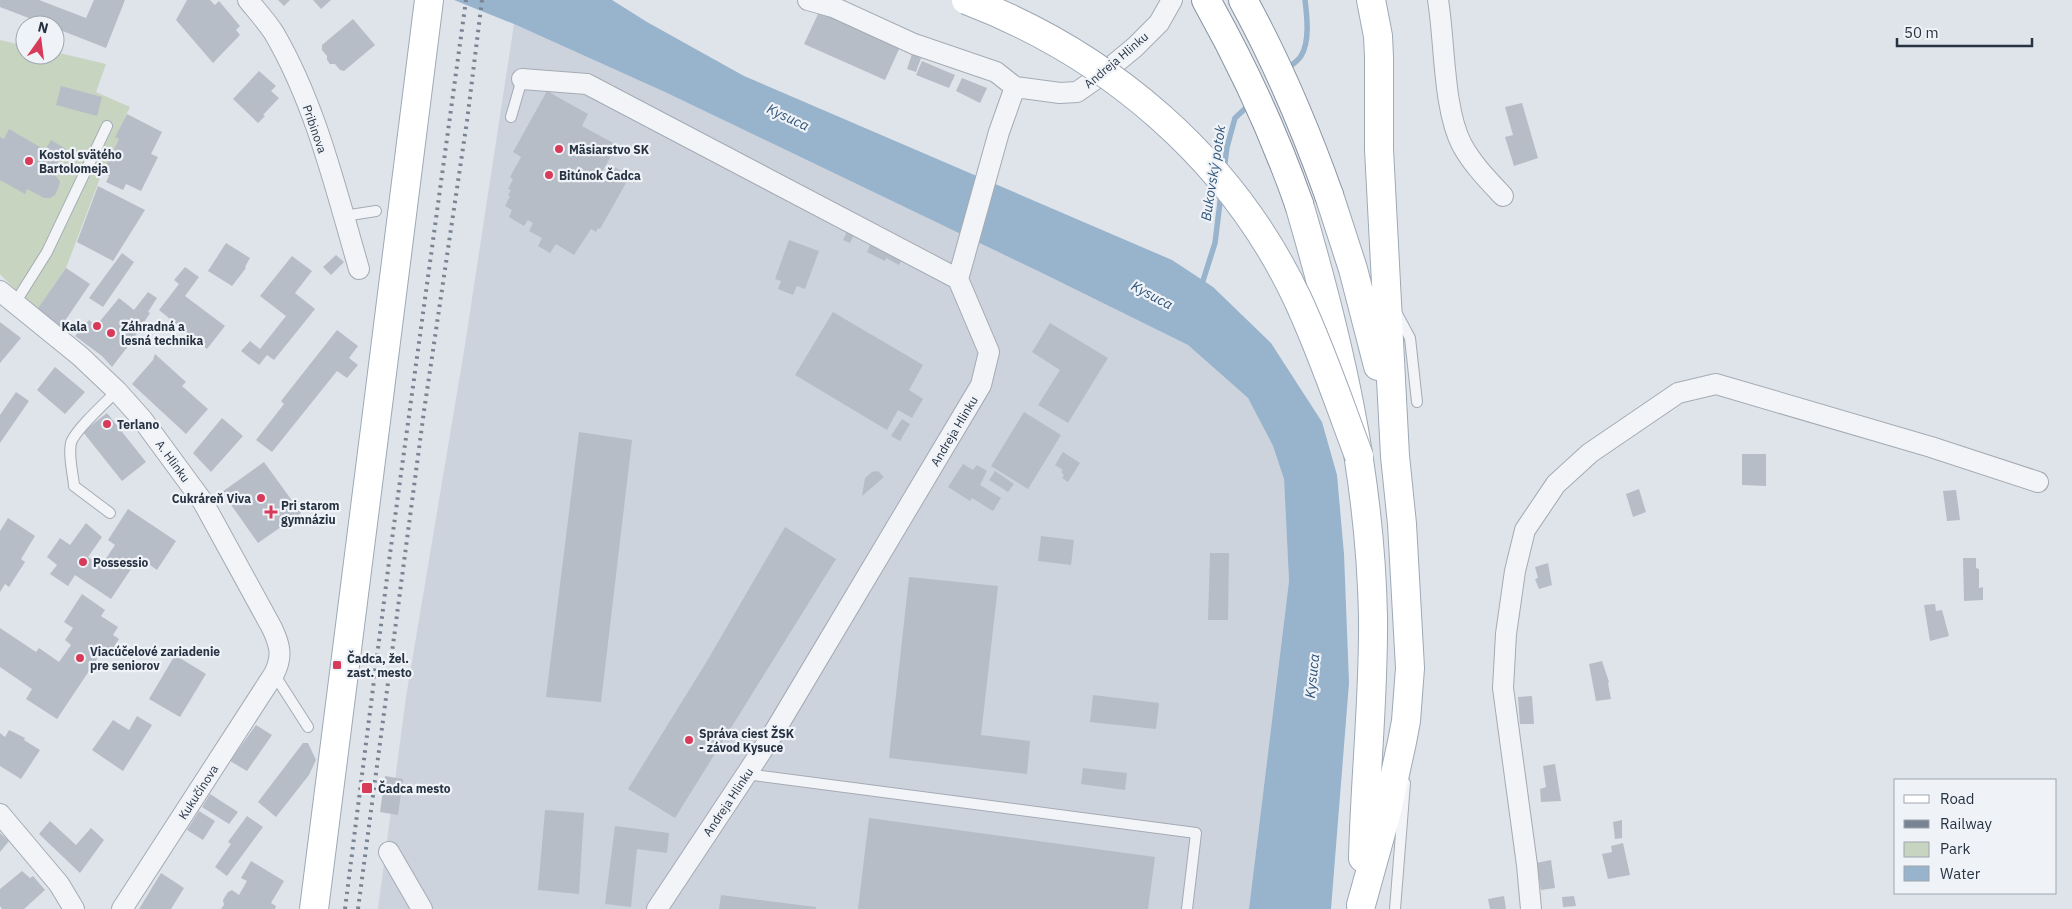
<svg xmlns="http://www.w3.org/2000/svg" width="2072" height="909" viewBox="0 0 2072 909" font-family="'IBM Plex Sans',sans-serif">
<style>
.built{fill:#cdd3dc}
.green{fill:#c6d4c0}
.water{fill:#98b3cc}
.lines{fill:none;stroke-linecap:round;stroke-linejoin:round}
.stream{stroke:#98b3cc;stroke-width:5.5}
.building{fill:#b6bdc7}
.service-casing{stroke:#a4abb4;stroke-width:12}
.minor-casing{stroke:#a4abb4;stroke-width:22}
.primary-casing{stroke:#9ea9b6;stroke-width:30}
.motorway-casing{stroke:#8692a1;stroke-width:30}
.service{stroke:#f2f4f8;stroke-width:10}
.minor{stroke:#f2f4f8;stroke-width:20}
.primary{stroke:#fff;stroke-width:28}
.motorway{stroke:#fff;stroke-width:28}
.rail{stroke:#788494;stroke-width:4;stroke-dasharray:2.5 5;stroke-linecap:butt}
.primary-bridge-casing{stroke:#9ea9b6;stroke-width:30;stroke-linecap:butt}
.primary-bridge{stroke:#fff;stroke-width:28}
.poi-dot{fill:#d83b59;stroke:#eff3f7;stroke-width:2}
.labels{text-anchor:middle;dominant-baseline:central;stroke-width:4.5;stroke-linejoin:round;paint-order:stroke}
.street-label{font-size:12px;fill:#273242;stroke:#eff3f7}
.poi-label{font-size:12px;font-weight:bold;fill:#273242;stroke:#eff3f7;text-anchor:start}
.water-label{font-size:14px;font-style:italic;fill:#2e5379;stroke:#eff3f7}
</style>
<rect width="100%" height="100%" fill="#dfe4ea"/>
<path class="built" d="M514,24L667,93L1040,272L1188,345L1248,398L1273,446L1284,479L1289,581L1249,909H378L406,697L464,351Z"/>
<path class="green" d="M0,40L25,46V55H55V52L106,64L96,92L130,107L116,136L119,139L102,173L66,268L36,311L0,274Z"/>
<path class="water" d="M454,0H612L647,22L744,76L1172,260L1213,287L1271,343L1322,422L1337,475L1344,554L1349,683L1331,909H1249L1289,581L1284,479L1273,446L1248,398L1188,345L1040,272L667,93L514,24Z"/>
<g class="lines">
<path class="stream" d="M1286,70C1290,66 1297,62 1301,56C1310,42 1307,16 1305,0
M1224,170L1227,147L1235,118L1250,104
M1201,287L1215,243L1221,194"/>
</g>
<path class="building" d="M0,0H39L86,18L94,0H125L106,48L55,28V25H47L0,7Z
M187,0H210L215,5L219,1L240,26L236,30L240,35L213,63L176,20Z
M278,0H290L284,6Z
M313,0H331L321,9Z
M819,12L900,47L885,80L804,44Z
M353,19L375,45L344,71L340,70L335,64H330L327,60V56L322,50V45Z
M912,54L921,58L916,72L907,69Z
M922,61L955,75L949,88L916,75Z
M259,71L276,86L271,91L279,98L263,115L265,116L258,123L233,99Z
M962,78L987,88L980,103L956,91Z
M61,86L102,97L97,116L56,105Z
M547,91L588,114L582,126L617,145L602,172L606,175L611,165L630,176L600,229L598,228L596,232L591,229L574,255L556,244L550,253L538,246L542,238L529,231L533,223L528,220L524,226L509,217L512,210L505,206L510,196L508,195L511,190L508,189L513,179L510,177L521,157L513,152Z
M1522,103L1538,158L1514,166L1505,137L1513,135L1505,107Z
M127,114L162,132L151,154L158,157L141,191L126,184L123,190L106,182L109,176L102,173L119,139L115,137Z
M9,129L45,150L51,140L66,149L52,172L60,181L59,186L55,195L50,198H44L27,189L25,194L0,180V137L4,139Z
M98,186L145,210L113,261L77,242Z
M849,227L856,231L850,243L843,240Z
M873,239L904,255L899,265L886,258L885,261L867,252Z
M789,240L819,251L805,289L797,286L793,295L778,289L781,281L775,279Z
M226,243L250,258L245,267L246,268L232,286L208,271Z
M122,253L134,262L103,307L89,298Z
M336,255L344,262L331,275L323,267Z
M292,256L312,271L295,293L315,309L274,360L267,355L259,365L241,351L250,341L260,349L286,316L260,296Z
M185,267L199,277L185,296L225,326L207,349L159,310L179,284L174,280Z
M66,268L90,284L60,328L36,311Z
M148,292L157,298L148,312L150,313L132,341L112,367L102,356L75,336L89,320L96,326L119,298L134,310Z
M833,312L923,365L909,390L923,399L912,418L898,410L887,430L795,375Z
M0,322L21,338L0,363Z
M1050,323L1108,358L1068,423L1038,405L1060,370L1032,352Z
M337,330L358,346L349,358L358,365L347,378L337,371L272,452L256,440L284,404L281,401Z
M155,354L186,382L182,386L208,409L186,434L132,384L153,360Z
M55,367L85,392L65,414L37,390Z
M16,392L29,401L0,443V415Z
M1024,412L1061,435L1028,489L991,466Z
M107,413L146,462L122,481L83,432Z
M222,418L243,436L211,472L193,453Z
M902,419L910,424L900,441L891,436Z
M579,432L632,440L601,702L546,697Z
M1063,452L1080,463L1068,482L1062,478L1064,475L1061,472L1063,470L1055,465Z
M1742,454H1766V486L1742,485Z
M264,462L301,513L258,543L222,492Z
M963,464L973,470L977,465L987,471L980,485L1001,498L993,511L972,498L970,501L948,487Z
M878,471L884,477L862,496L865,478L872,472Z
M995,471L1014,484L1008,492L989,480Z
M1639,489L1646,512L1633,517L1626,494Z
M1956,490L1960,520L1947,521L1943,491Z
M128,509L176,541L157,570L139,557L111,599L75,575L68,586L50,574L57,565L47,557L60,538L70,545L86,523L102,537L88,557L101,566L115,545L108,540Z
M8,518L35,536L21,559L25,562L9,587L5,584L0,592V531Z
M785,527L836,559L675,818L628,789L707,661Z
M1041,536L1074,540L1071,565L1038,561Z
M1210,553H1229L1228,620H1208Z
M1963,558H1976V568L1979,569V588L1983,587V600L1964,601Z
M1548,563L1552,585L1539,589L1535,579L1538,578L1535,567Z
M909,577L998,586L981,735L1030,741L1027,774L889,758Z
M82,594L105,610L101,616L118,627L113,635L119,639L109,654L103,650L57,719L26,699L32,689L0,667V628L36,652L39,648L59,662L71,645L65,640L73,628L64,622Z
M1935,604L1936,611L1942,610L1949,636L1930,641L1924,605Z
M175,655L206,674L180,717L149,699Z
M1602,661L1609,682L1608,683L1611,699L1596,701L1589,664Z
M1093,695L1159,703L1156,729L1090,722Z
M1532,696L1534,724H1520L1518,697Z
M137,716L152,725L123,771L92,750L113,720L129,730Z
M256,725L272,735L247,771L230,761Z
M9,730L25,738L24,740L40,750L21,779L0,766V733L5,737Z
M303,743H308L316,760L309,775L276,817L258,802Z
M1555,764L1561,801L1541,802L1540,789L1546,787L1543,766Z
M1083,768L1127,773L1125,790L1081,784Z
M385,776L403,779L398,815L380,812Z
M210,794L238,812L229,824L202,807Z
M545,810L584,813L579,894L538,890Z
M199,811L215,821L203,840L187,830Z
M247,816L263,827L227,876L215,867L231,844L228,842Z
M869,818L1155,857L1148,909H858Z
M1622,820V838L1615,839L1613,822Z
M50,821L76,845L91,828L104,840L80,873L39,834Z
M615,826L669,833L667,853L637,849L631,907L605,904Z
M0,833L9,841L0,852Z
M1623,843L1630,875L1608,879L1602,854L1612,852L1611,846Z
M1551,860L1555,888L1541,890L1536,863Z
M251,861L284,881L271,903L276,906L275,909H221L224,905L223,900L228,892L232,890L239,895L247,881L241,878Z
M22,871L30,878L33,876L45,890L24,909H2L0,906V889Z
M161,873L184,888L171,909H139Z
M721,895L816,907V909H719Z
M1504,896L1506,909H1490L1488,899Z
M1574,896L1576,906L1563,907L1562,897Z"/>
<g class="lines">
<defs>
<path id="service" d="M511,117L522,79
M344,216L376,211
M15,303L47,252L107,126
M1395,310L1410,338L1417,402
M110,513L74,486C73,473 68,456 71,443C74,431 107,401 117,391
M274,674L308,727
M746,774L1196,833L1187,909
M1395,909L1405,783"/>
<path id="minor" d="M248,0C257,11 267,22 274,33C316,105 336,190 359,269
M808,0L833,7L914,44L996,72L1015,87L1060,93L1077,92L1100,76L1135,47L1159,23L1172,0
M1438,0C1445,42 1443,109 1462,145C1473,165 1488,180 1503,196
M522,79L587,84L958,279
M0,291L80,356L117,391L142,419L203,502L272,628C280,645 283,656 274,674L122,909
M0,814L59,884L74,909
M389,852L422,909
M657,909L773,734L981,385L989,352L958,279L999,132L1015,87
M1531,909L1527,865L1503,688L1506,634L1515,571L1525,530L1556,484L1590,453L1678,393L1716,384L1931,447L2038,482"/>
<path id="primary" d="M1329,195L1353,269L1378,366
M1299,204C1339,340 1370,473 1373,616C1374,697 1365,777 1363,858
M1361,905L1386,815L1402,742L1406,721L1410,668L1402,524L1395,456L1379,149V57L1378,36L1371,0
M314,909C355,606 389,303 429,0"/>
<path id="motorway" d="M1206,0C1243,66 1274,133 1299,204
M1243,0C1277,62 1305,128 1329,195"/>
</defs>
<use href="#service" class="service-casing"/>
<use href="#minor" class="minor-casing"/>
<use href="#primary" class="primary-casing"/>
<use href="#motorway" class="motorway-casing"/>
<use href="#service" class="service"/>
<use href="#minor" class="minor"/>
<use href="#primary" class="primary"/>
<use href="#motorway" class="motorway"/>
<path class="rail" d="M345,909L390,554L466,0
M358,909L424,411L467,121L482,0"/>
<defs>
<path id="primary-bridge" d="M966,0C1108,54 1231,158 1297,298C1321,349 1339,403 1359,456"/>
</defs>
<use href="#primary-bridge" class="primary-bridge-casing"/>
<use href="#primary-bridge" class="primary-bridge"/>
</g>
<g class="poi-dot">
<circle cx="559" cy="149" r="5"/>
<circle cx="29" cy="161" r="5"/>
<circle cx="549" cy="175" r="5"/>
<circle cx="97" cy="326" r="5"/>
<circle cx="111" cy="333" r="5"/>
<circle cx="107" cy="424" r="5"/>
<circle cx="261" cy="498" r="5"/>
<path d="M268.5 504.5h5v5h5v5h-5v5h-5v-5h-5v-5h5z"/>
<circle cx="83" cy="562" r="5"/>
<circle cx="80" cy="658" r="5"/>
<rect x="332" y="660" width="10" height="10" rx="2.5"/>
<circle cx="689" cy="740" r="5"/>
<rect x="361" y="782" width="12" height="12" rx="2.5"/>
</g>
<g class="labels">
<g class="street-label">
<text transform="translate(1116 60) rotate(-40)">Andreja Hlinku</text>
<text transform="translate(315 129) rotate(71)">Pribinova</text>
<text transform="translate(954 431) rotate(-59)">Andreja Hlinku</text>
<text transform="translate(173 461) rotate(54)">A. Hlinku</text>
<text transform="translate(198 792) rotate(-57)">Kukučínova</text>
<text transform="translate(728 802) rotate(-56)">Andreja Hlinku</text>
</g>
<g class="poi-label">
<text x="569" y="149">Mäsiarstvo SK</text>
<text x="39" y="154">Kostol svätého<tspan x="39" dy="14">Bartolomeja</tspan></text>
<text x="559" y="175">Bitúnok Čadca</text>
<text x="87" y="326" text-anchor="end">Kala</text>
<text x="121" y="326">Záhradná a<tspan x="121" dy="14">lesná technika</tspan></text>
<text x="117" y="424">Terlano</text>
<text x="251" y="498" text-anchor="end">Cukráreň Viva</text>
<text x="281" y="505">Pri starom<tspan x="281" dy="14">gymnáziu</tspan></text>
<text x="93" y="562">Possessio</text>
<text x="90" y="651">Viacúčelové zariadenie<tspan x="90" dy="14">pre seniorov</tspan></text>
<text x="347" y="658">Čadca, žel.<tspan x="347" dy="14">zast. mesto</tspan></text>
<text x="699" y="733">Správa ciest ŽSK<tspan x="699" dy="14">- závod Kysuce</tspan></text>
<text x="378" y="788">Čadca mesto</text>
</g>
<g class="water-label">
<text transform="translate(788 117) rotate(25)">Kysuca</text>
<text transform="translate(1213 173) rotate(-81)">Bukovský potok</text>
<text transform="translate(1152 295) rotate(28)">Kysuca</text>
<text transform="translate(1312 676) rotate(-84)">Kysuca</text>
</g>
</g>
<rect x="1894" y="779" width="162" height="115" fill="#eff3f7" stroke="#9fa6af"/>
<rect x="1904" y="795" width="25" height="8" fill="#ffffff" stroke="#9fa6af"/>
<text x="1940" y="804" font-size="15" fill="#273242">Road</text>
<rect x="1904" y="820" width="25" height="8" fill="#788494" stroke="#9fa6af"/>
<text x="1940" y="829" font-size="15" fill="#273242">Railway</text>
<rect x="1904" y="842" width="25" height="15" fill="#c6d4c0" stroke="#9fa6af"/>
<text x="1940" y="854" font-size="15" fill="#273242">Park</text>
<rect x="1904" y="866" width="25" height="15" fill="#98b3cc" stroke="#9fa6af"/>
<text x="1940" y="879" font-size="15" fill="#273242">Water</text>
<g transform="translate(40 40) rotate(14)"><circle r="24" fill="#eff3f7" stroke="#9fa6af"/>
<path d="M0-4L9 19L0 12L-9 19Z" fill="#d83b59"/>
<text y="-8" font-size="14" font-weight="bold" text-anchor="middle" fill="#273242">N</text>
</g>
<path d="M1897 38v8h135v-8" fill="none" stroke="#273242" stroke-width="2.5"/>
<text x="1904" y="38" font-size="15" fill="#273242" stroke="#eff3f7" stroke-width="4" paint-order="stroke">50 m</text>
</svg>
